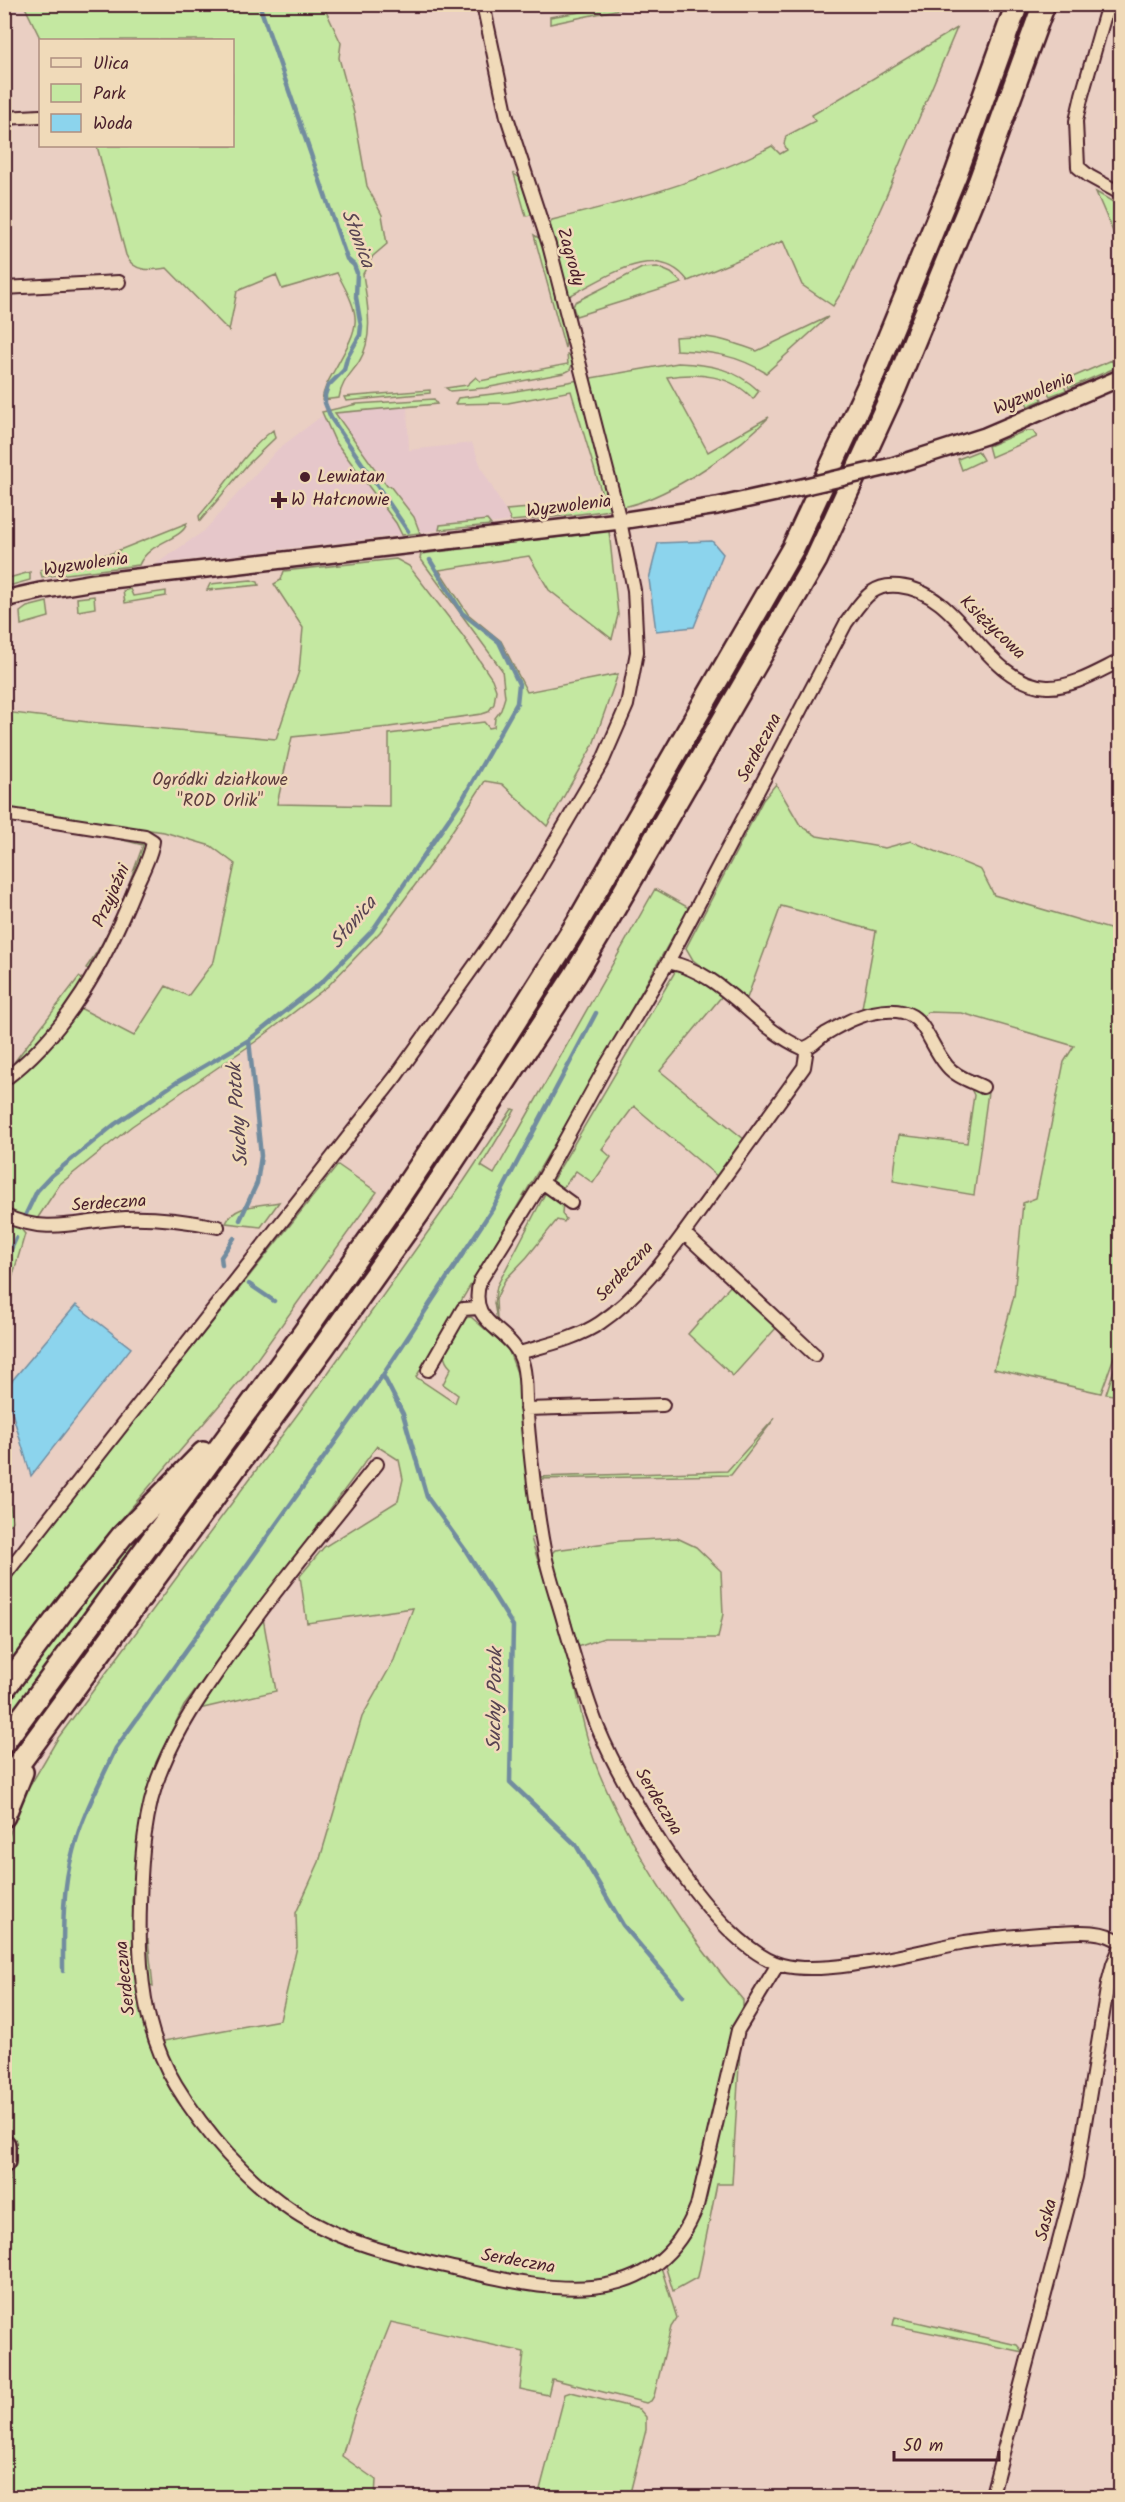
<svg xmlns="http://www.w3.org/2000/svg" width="1125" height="2502" viewBox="0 0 1125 2502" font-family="Kalam,sans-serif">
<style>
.built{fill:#e6c7ca}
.green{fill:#c4e8a1;stroke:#878466;stroke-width:1.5}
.water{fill:#8cd4ed;stroke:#728c9f;stroke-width:1.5}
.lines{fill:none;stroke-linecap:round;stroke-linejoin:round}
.stream{stroke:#728c9f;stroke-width:4.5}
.minor-casing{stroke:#4a1f2b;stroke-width:16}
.tertiary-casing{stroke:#4a1f2b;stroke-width:20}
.motorway-casing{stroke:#4a1f2b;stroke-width:26}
.minor{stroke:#f0dab9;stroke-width:12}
.tertiary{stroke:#f0dab9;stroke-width:15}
.motorway{stroke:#f0dab9;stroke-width:21}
.tertiary-bridge-casing{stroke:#4a1f2b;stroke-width:20;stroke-linecap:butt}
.tertiary-bridge{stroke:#f0dab9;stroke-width:15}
.poi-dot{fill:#4a1f2b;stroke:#f0dab9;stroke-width:2}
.labels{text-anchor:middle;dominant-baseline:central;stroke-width:5;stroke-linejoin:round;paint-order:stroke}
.street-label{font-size:18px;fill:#4a1f2b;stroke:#f0dab9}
.poi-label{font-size:18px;fill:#4a1f2b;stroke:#f0dab9;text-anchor:start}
.park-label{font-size:18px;fill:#5c3d3d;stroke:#f0dab9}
.water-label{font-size:20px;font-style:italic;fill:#574352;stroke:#f0dab9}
</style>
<rect width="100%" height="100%" fill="#eacfc3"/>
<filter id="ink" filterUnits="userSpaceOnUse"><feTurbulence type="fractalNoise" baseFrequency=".0167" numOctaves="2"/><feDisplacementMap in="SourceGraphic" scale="12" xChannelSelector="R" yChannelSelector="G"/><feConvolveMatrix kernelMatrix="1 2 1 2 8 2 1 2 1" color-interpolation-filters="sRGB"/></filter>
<g filter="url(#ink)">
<path class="built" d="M407,405L409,450L472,443L482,469L511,521L416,533L403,509L335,412Z
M323,415L335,441L396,523L402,535L156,564L204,531L278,449Z"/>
<path class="green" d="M628,4L639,5L550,24V17Z
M24,5H323L341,43L339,58L354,113L367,186L382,215L387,244L373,256L363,274C367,302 375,336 359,362C351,374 341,382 339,398L322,400C324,387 329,380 335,369C360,324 363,320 337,273L282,289L276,275L237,291L229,331L167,268C152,270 133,273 126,255L97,146H232V40H41Z
M957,28L884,201L845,287L833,306L802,285L783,241L688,281C657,239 604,279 569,296L550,224L552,220C628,201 703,182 772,146L780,154L787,150L784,144L786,136L815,121L812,115Z
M514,174L520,178L532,215L526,216Z
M1096,192L1120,206V248Z
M534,235L542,240L567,337L565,348Z
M657,267L671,273L682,283L576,316L573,307L575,302L642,268Z
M828,317L766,373C737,355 710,351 676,350L675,337C709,334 726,340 757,351Z
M567,354L570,355L573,362L570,370L564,373L485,388L450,391L446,388L467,385L476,377L480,381L568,364Z
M1112,360L1115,368L1069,388L1066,380Z
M678,363C710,364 736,369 759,391L753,399C732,375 697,372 667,377L708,452L769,417C738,450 681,488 638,503C610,512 579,514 551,517L549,506L604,501L571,391L508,403L455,404L458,398L510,392Z
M1063,381L1066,390L1050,396L1046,389Z
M430,390V393L346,401L344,397Z
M1039,392L1042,400L1028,406L1024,398Z
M434,399L437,404L335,413L387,486H390L414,517L420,533L402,535L396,523L335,441L322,412L357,404Z
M273,430L275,438L247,465L200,521L199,516C224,488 243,453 273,430Z
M1025,431H1033L1037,437L991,457L988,446Z
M978,451L983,460L962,470L958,459Z
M542,507L544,518L511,521L506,510Z
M487,520L491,525L439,530L440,525Z
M187,523C183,540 149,541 139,565L42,577L40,570L112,553Z
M609,531L618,615L612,639L549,590L529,556L439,570L468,614L501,641L527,692L618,674L593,745L547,826L502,784L485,781L430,865L380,932L328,986L255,1042L132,1126L60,1184L35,1222L5,1209V1086L80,1008L134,1036L166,986L188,996L214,961L235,864L211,846L164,832L5,809V712L88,722L276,739L299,671L303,628L274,584L281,580L284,571L396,559L409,566L463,636L492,679L496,690L494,704L488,712L482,714L389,727L292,737L277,804L389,806V734L484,722L489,728L494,727L495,718L501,710L505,697L502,670L420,558L421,554Z
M30,572V580L5,587V579Z
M251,580L258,582L259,585L207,590L210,584Z
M130,589L133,596L166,591V596L125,603L123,591Z
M94,596L95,608L78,611L77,598Z
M47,602L49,617L21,625L20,612L27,607Z
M776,784L800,825L817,836L885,848L911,841L981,870L994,895L1120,932V1340L1101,1393L994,1369L1014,1296L1023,1203L1036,1198L1064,1062L1074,1046L962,1013L927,1012L922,1019L861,1013L876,931L781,906L746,1001L693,960L686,948L763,800Z
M124,839L144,842L146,845L128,893L91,970L86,968C113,932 128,886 143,845L123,840Z
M655,889L689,908L562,1131L416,1377L455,1403L458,1395L443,1384L451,1368C434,1352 453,1336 463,1318L471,1317L508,1349L519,1378L529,1495L537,1537L531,1538C541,1574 557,1609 566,1646C578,1691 583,1739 603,1782C636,1857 690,1939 743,2000V2007L733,2029L717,2092L693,2205L686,2225L673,2244L659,2259L645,2267L607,2282L584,2285L519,2280L387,2249L332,2229L294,2207L234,2153L208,2126L179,2082L158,2042L280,2020L297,1947L296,1913L319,1862L362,1717L394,1660L413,1608L307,1623L300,1576L324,1547L398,1501L403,1479L399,1460L377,1446L184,1706L156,1762L144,1806L132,1901L141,2006L149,2042L163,2077L177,2101L209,2140L240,2174L282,2211L342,2243L343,2240C385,2256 423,2264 466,2275C505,2283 543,2294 583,2292C610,2291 638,2278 660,2264L677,2318L671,2327L654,2396L651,2401L646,2403L552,2379L548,2395L520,2389L524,2352L391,2322L354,2415L342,2456L376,2480L375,2497L5,2498L4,2218L12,2162L4,2060V1851L20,1803L58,1738L328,1373L464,1181L512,1109L515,1110L481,1166L494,1174Z
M676,970L699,978L722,996L660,1071L745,1140L718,1177L634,1106L602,1149L611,1157L593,1183L576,1171L561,1190L551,1183Z
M79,977L85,981C64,1012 40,1040 13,1066L12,1065Z
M969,1085L988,1092L974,1195L893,1181L899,1135L967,1143L974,1095Z
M338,1165L377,1192L247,1373L93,1552L5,1668V1582Z
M548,1188L563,1200L562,1214L566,1219L564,1222L557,1220L527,1257L505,1280L496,1299L497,1320L494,1303L497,1286Z
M279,1202L261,1227L226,1223C235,1204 260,1206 279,1202Z
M5,1218L18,1225L25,1234L5,1302Z
M732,1284L782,1330L784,1335L783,1337L777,1327L733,1376L688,1334Z
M1120,1351V1396L1106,1394Z
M775,1418L731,1475L538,1479V1477L727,1471Z
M4,1470L13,1521L5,1529H4Z
M156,1512L159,1514L5,1721L4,1708L127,1545Z
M677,1538L696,1547L721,1571L723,1614L718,1638H604L572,1649L546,1559L555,1550L621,1541Z
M263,1618L276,1691L199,1709Z
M148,1939L153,1986L147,1984L143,1940Z
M741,2032L732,2184H717L698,2277L673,2291L664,2262L691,2227Z
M895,2317L1017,2345L1023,2352L893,2325Z
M571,2392L639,2409L646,2417V2430L629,2497H538L565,2394Z"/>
<path class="water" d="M712,541L723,554L694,627L656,631L649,579L658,543Z
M76,1305L131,1348L31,1476L5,1389Z"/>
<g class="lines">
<path class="stream" d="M259,4L347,259L354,265L357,273L356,297L361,326L360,335L347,358L344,370L328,386L325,395V403L331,418L408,531
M24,1218L37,1191L51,1176L115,1124L177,1082L249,1040L323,981L372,931L462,800L517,703L519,684L499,642L462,613L430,560
M240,1220L257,1183L261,1156L249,1040
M4,1265L16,1238
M222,1265L221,1257L234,1238
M249,1284L274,1301
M383,1375L403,1414L427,1497L466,1551L513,1626L510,1782L576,1845L623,1925L683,1996
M63,1971C63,1931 62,1889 73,1851C82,1815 101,1781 116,1748L383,1375L493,1208L596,1013"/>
<defs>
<path id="minor" d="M1108,4L1082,95L1076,121L1078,167L1089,176L1120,193
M4,118L40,116
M4,288L119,282
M1120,661C1099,671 1072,688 1047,687C983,683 963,592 899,586C890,585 880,586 872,592C861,600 854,612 846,623L668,962L607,1064L542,1182L480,1281C466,1328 514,1326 523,1365C527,1381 525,1399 527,1415C531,1462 536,1509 545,1555C550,1579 559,1603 565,1626C575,1660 585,1695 598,1728C624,1791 714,1946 782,1965C827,1977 918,1951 965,1942C995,1937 1025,1935 1055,1933C1077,1932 1103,1929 1120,1942
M4,814L145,836L153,841C151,857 141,874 135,888C106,960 67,1033 4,1080
M668,962C725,973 752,1026 802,1048C812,1048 817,1039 825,1034C839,1026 856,1016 872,1013C926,1001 922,1036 947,1066C956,1077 971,1081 983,1087
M542,1182L571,1203
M4,1215C45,1236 83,1220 126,1218C158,1217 188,1221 218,1227
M684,1233L815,1355
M519,1353C546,1345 576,1339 600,1323C643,1294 675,1245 705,1204C738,1158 771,1112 804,1067L807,1048
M428,1370L463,1309L478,1308
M526,1409L663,1405
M377,1464C327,1527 276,1588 230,1654C205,1690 179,1726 162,1768C144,1810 141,1860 140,1905C138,1967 143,2031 176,2085C205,2133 246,2180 293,2211C340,2242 395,2255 449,2267C541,2289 653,2319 697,2206L738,2030L778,1964
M4,1576L396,1076L492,941L536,874L603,760L627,705L637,652L634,590L620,521L549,245L507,117L483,4
M991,2498L1076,2177L1108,1983L1113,1964L1120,1948"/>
<path id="tertiary" d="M892,466L985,436L1120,378
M4,599L40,591L94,582L620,521L717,506L776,493"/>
<path id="motorway" d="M4,1689L67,1605L122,1536L203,1453
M4,1742L303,1334L397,1200L487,1066L578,922L793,548L872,378L956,174L1017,4
M4,1784L323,1348L418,1214L575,975L599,935L816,560L895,388L979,183L1044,4
M4,1816L22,1772
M4,2145V2161"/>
</defs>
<use href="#minor" class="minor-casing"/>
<use href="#tertiary" class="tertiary-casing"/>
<use href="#motorway" class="motorway-casing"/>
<use href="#minor" class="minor"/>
<use href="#tertiary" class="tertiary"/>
<use href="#motorway" class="motorway"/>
<defs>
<path id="tertiary-bridge" d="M776,493L892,466"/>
</defs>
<use href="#tertiary-bridge" class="tertiary-bridge-casing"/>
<use href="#tertiary-bridge" class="tertiary-bridge"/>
</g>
</g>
<g class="poi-dot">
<circle cx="305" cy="477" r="6"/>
<path d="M276 491h6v6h6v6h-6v6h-6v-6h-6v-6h6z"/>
</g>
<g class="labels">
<g class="street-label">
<text transform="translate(570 257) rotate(74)">Zagrody</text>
<text transform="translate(1034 394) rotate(-23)">Wyzwolenia</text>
<text transform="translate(569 507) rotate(-7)">Wyzwolenia</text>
<text transform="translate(86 565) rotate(-8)">Wyzwolenia</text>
<text transform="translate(992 628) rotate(44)">Księżycowa</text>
<text transform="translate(760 748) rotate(-62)">Serdeczna</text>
<text transform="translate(112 896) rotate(-66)">Przyjaźni</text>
<text transform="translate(109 1204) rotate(-4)">Serdeczna</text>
<text transform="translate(625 1272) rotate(-47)">Serdeczna</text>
<text transform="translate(658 1802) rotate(59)">Serdeczna</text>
<text transform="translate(126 1978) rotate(-96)">Serdeczna</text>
<text transform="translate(1047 2220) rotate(-76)">Saska</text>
<text transform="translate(518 2262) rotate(10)">Serdeczna</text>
</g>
<g class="poi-label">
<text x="317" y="477">Lewiatan</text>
<text x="291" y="500">W Hałcnowie</text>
</g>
<g class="park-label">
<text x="220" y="780">Ogródki działkowe<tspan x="220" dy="21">"ROD Orlik"</tspan></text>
</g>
<g class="water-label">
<text transform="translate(357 239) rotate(69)">Słonica</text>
<text transform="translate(354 923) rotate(-50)">Słonica</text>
<text transform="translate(239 1115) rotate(-94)">Suchy Potok</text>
<text transform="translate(496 1700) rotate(-89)">Suchy Potok</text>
</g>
</g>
<rect width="1125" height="2502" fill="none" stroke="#f0dab9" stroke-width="24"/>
<rect x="12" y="12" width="1101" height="2478" fill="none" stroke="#4a1f2b" stroke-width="2" filter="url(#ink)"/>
<rect x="39" y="39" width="195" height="108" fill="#f0dab9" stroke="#ae8f80" stroke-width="1.5"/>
<rect x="51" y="58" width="30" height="9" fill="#f0dab9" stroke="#ae8f80" stroke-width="1.5"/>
<text x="93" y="69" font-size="18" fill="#4a1f2b">Ulica</text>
<rect x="51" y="84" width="30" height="18" fill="#c4e8a1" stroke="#ae8f80" stroke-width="1.5"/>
<text x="93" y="99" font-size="18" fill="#4a1f2b">Park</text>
<rect x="51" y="114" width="30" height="18" fill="#8cd4ed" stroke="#ae8f80" stroke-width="1.5"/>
<text x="93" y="129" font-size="18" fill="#4a1f2b">Woda</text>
<path d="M894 2451v9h105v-9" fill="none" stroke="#4a1f2b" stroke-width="3"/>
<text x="903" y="2451" font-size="18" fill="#4a1f2b" stroke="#f0dab9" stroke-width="4.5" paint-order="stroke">50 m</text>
</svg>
